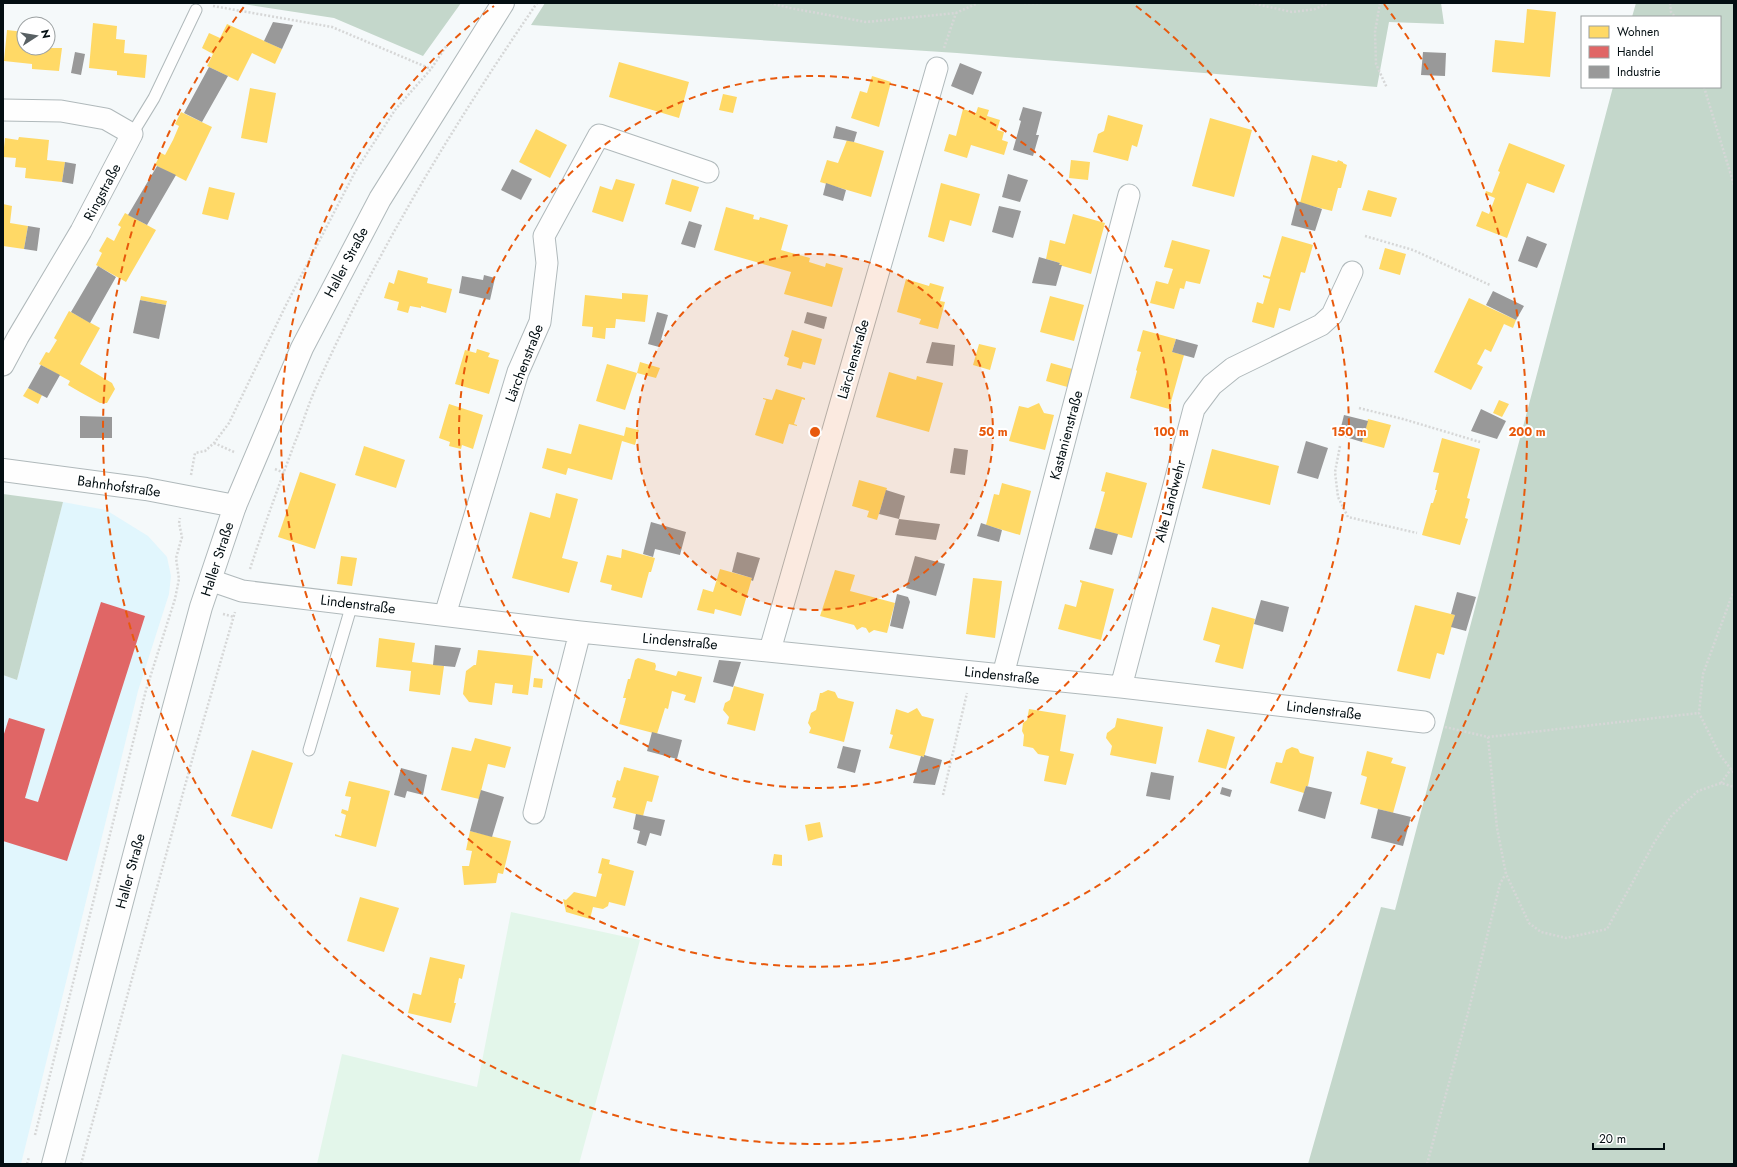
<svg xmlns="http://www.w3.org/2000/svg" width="1737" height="1167" viewBox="0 0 1737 1167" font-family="Jost,sans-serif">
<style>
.built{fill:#e1f6fd}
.green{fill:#e3f6ea}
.forest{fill:#c4d7cb}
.homes{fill:#ffd966}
.shops{fill:#e06666}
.industry{fill:#999}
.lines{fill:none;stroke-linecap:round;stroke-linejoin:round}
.service-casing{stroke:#b0b9bb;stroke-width:13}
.minor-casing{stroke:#b0b9bb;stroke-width:23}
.tertiary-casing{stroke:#b0b9bb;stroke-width:24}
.secondary-casing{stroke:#b0b9bb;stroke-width:24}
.path{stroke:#d6d7d7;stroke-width:2.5;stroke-dasharray:2 2;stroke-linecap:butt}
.service{stroke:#fefefe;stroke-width:11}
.minor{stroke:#fefefe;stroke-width:21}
.tertiary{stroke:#fefefe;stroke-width:22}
.secondary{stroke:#fefefe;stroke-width:22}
.ring{fill:none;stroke:#e8590c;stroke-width:2;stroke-dasharray:7 5}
.labels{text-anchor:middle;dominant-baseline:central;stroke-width:4;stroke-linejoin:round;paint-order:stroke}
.street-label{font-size:14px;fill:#030e12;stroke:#fff}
.centre{fill:#e8590c;stroke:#fff;stroke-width:2}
.ring-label{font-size:12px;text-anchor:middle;font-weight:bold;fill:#e8590c;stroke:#fff;stroke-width:4;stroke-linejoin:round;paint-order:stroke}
</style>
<rect width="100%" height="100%" fill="#f5f9fa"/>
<path class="built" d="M63,502L106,510L148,536L167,557L171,576L169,594L138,691L21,1164H3V675L17,680Z"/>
<path class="green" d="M511,912L640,940L579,1164H317L342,1054L477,1087Z"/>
<path class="forest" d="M236,3H461L423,56L334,18Z
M545,3H1441L1444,24L1389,22L1377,87L957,53L531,25Z
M1636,3H1734V1164H1308L1381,907L1395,910L1613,87H1720V17H1632Z
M3,494L63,502L17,680L3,675Z"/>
<path class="homes" d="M1527,9L1556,12L1550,77L1492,72L1495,40L1524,43Z
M93,23L117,26L116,39L125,40L124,53L147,55L145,78L117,75V71L89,68Z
M227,24L282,49L275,64L252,53L238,81L207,66L213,54L202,48L209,33L220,38Z
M7,30L24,32V48H62L59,71L32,69V64L4,61Z
M619,62L689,82L679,118L609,97Z
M872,76L891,82L879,127L851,118L860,91L867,93Z
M250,88L276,93L267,143L241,138Z
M723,94L737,97L733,113L719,110Z
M978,107L989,110L987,116L1000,120L997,130L1004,132L1002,140L1008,142L1004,155L971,145L967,158L944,151L949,134L956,136L963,109L976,113Z
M181,112L212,127L186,181L155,165L161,153L165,155L173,140L179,126L175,124Z
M1108,115L1143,125L1137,147L1132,145L1128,161L1093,152L1098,134L1104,131Z
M1210,118L1252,130L1234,197L1192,186Z
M536,129L567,145L550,178L519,162Z
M19,137L49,140L47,160L65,162L62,182L25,178L26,168L15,167L16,158L3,157L5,138L18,140Z
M847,140L884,151L871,197L820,182L827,160L838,163Z
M1509,143L1565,165L1554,193L1527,183L1507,238L1476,226L1482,211L1489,214L1495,198L1485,194L1486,191L1492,193L1500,172L1498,171Z
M1312,155L1337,162L1338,160L1343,162V163L1347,165L1341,188H1338L1332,211L1300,203Z
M1071,160L1090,162L1088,180L1069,178Z
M616,179L635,184L623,222L592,212L600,186L612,190Z
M672,179L699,187L691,212L665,204Z
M941,183L980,194L971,226L950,220L944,242L928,237Z
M209,187L235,193L228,220L202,214Z
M1368,190L1397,198L1391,217L1362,210Z
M3,204L12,206L10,223L28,226L24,249L3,246Z
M726,207L754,215L753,219L759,220L760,217L788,225L781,250L810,258L809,262L825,267L826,263L843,268L832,307L784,294L791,272L714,250Z
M125,213L156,230L126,282L96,265L102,253L99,251L107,237L114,241L121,227L118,225Z
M1073,214L1105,223L1091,274L1059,265L1060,263L1046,259L1050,240L1065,244Z
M1282,236L1313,245L1305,273L1301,272L1290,311L1279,308L1274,328L1252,322L1257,302L1263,304L1270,279L1263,277V275L1270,277Z
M1172,240L1210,250L1200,284L1186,281L1184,289L1180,288L1174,309L1150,303L1156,281L1168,284L1173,269L1164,267Z
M1385,248L1406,254L1400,275L1379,269Z
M398,270L428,278L427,283L452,289L446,313L421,306V308L410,306L408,313L397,310L399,302L384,298L389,282L394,284Z
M906,279L929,286L930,283L944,287L940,301L945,302L938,329L919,324L921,319L897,312Z
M622,293L648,295L645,322L616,319L615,328H606L605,339L592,337L593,327L582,326L585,295L622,299Z
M141,296L167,301L166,305L140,300Z
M1050,296L1084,305L1074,341L1040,332Z
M1469,298L1516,320L1513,328L1504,324L1491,352L1485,349L1477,364L1483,367L1471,390L1434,372Z
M69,311L100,328L80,364L112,383L115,389L107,403H100L80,392L68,385L70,381L39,364L46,352L49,353L57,340L54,338Z
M792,330L822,339L815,365L803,362L801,369L787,365L789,358L784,356Z
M1143,330L1176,339L1172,352L1184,355L1169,409L1130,398L1137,371L1136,370L1141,352L1137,351Z
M979,344L996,348L990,370L973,365Z
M477,349L490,353L488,357L499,360L489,394L455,384L465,350L476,353Z
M640,362L660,368L656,378L637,373Z
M1051,363L1076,370L1071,388L1046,381Z
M607,364L637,373L625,410L596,401Z
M889,372L916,380L917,376L943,383L929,432L876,417Z
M28,388L42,395L38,404L23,396Z
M776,389L805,398V400L802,399L794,424L797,425V426L789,424L783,444L755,435L766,400L763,399V398L772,400Z
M1499,400L1509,404L1502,417L1493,413Z
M1039,403L1044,413L1054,415L1045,450L1009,441L1019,406L1028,408Z
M449,404L483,415L473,449L462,445L461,449L449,446L450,442L439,438Z
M1368,419L1391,425L1384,448L1362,442Z
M579,424L624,436L626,427L639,430L635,445L622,441L612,480L568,468L566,475L542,468L547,448L571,454Z
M1442,438L1480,449L1467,498L1470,499L1465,518L1468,519L1460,545L1422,535L1431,503H1433L1437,490H1435L1439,473L1433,472Z
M364,446L405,460L396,488L355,475Z
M1212,449L1279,466L1270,505L1202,488Z
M300,472L336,484L315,549L278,537Z
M1106,472L1147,483L1132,538L1095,528L1105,492L1101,491Z
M859,480L887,488L877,520L867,517L869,511L852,506Z
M1002,483L1031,491L1020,535L986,525L994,494L999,495Z
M556,493L578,499L562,558L578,562L569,593L512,578L530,512L550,518Z
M622,549L655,558L651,572H649L642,598L611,590L612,585L600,582L607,555L621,558Z
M341,556L357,558L352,586L337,584Z
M720,569L752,578L741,616L715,609L714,614L697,610L703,589L713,592Z
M835,570L855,575L850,591L895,603L887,633L874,630L869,633L866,628L862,627L857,630L854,625L820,616Z
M973,578L1002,581L995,638L966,634Z
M1080,580L1114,589L1101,640L1058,629L1065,604L1076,607L1082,583L1080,582Z
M1415,605L1455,615L1444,655L1437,653L1430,679L1397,671Z
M1212,607L1255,619L1243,669L1215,662L1220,645L1203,640Z
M379,638L415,643L412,662L444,666L440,695L409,691L411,671L376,667Z
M478,650L533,656L528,695L512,693L513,685L495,683L492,705L469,702L463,694L466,671L474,665H476Z
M638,658L655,663L656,666L655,670L676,676L678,671L702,677L695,703L684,700L686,695L672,691L668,709L665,708L657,734L619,724L626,698H623L628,679H630L635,660Z
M534,678L543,679L542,688L533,687Z
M734,686L764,694L755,731L727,724L729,717L723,710L725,703L730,700Z
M828,690L835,692L838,698L854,702L844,742L809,733L811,728L808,723L811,713L816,710L820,693H822Z
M917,708L922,716L934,719L924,757L889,748L893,735L890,734L896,709L908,713Z
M1029,709L1066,715L1060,751L1074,754L1066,785L1044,781L1049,756L1038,754L1033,748L1023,746L1024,735L1022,731L1023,723L1027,720Z
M1117,718L1163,727L1156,764L1110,755L1112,746L1106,738L1107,733L1115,727Z
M1207,729L1235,737L1226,769L1198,762Z
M475,738L511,747L505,768L488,764L479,799L441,790L452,747L471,751Z
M1292,747L1298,749L1300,753L1314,757L1308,786H1306L1304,793L1270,783L1276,762L1282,763L1286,750Z
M252,750L293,763L272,829L231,816Z
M1367,751L1393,758L1391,763L1406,767L1393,813L1360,804L1367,777L1361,775Z
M624,767L659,776L652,802L647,801L643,816L613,808L616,798L612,797L617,780L620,781Z
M349,781L390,791L376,847L335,836V834L341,836L346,815L341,813L342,809L348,811L351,797L345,796Z
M820,822L823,837L808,841L805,825Z
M470,831L511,841L503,874L498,873L496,883L464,885L462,866H469L472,851L466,850Z
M774,854L782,855V866L772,865Z
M602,858L610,860L609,864L634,871L625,906L609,902L608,906L603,909L593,907L590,919L566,912L563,899L566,900L574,892L596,897L602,874L598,873Z
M360,897L399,908L384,952L347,941Z
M430,957L465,965L462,979L459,978L454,1003H456L451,1023L408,1013L413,993L421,995Z"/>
<path class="shops" d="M101,602L145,616L67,861L3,841V737L9,718L45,729L25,798L38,802Z"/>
<path class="industry" d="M273,22L293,25L282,49L264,41Z
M75,52L85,54L81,75L71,73Z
M1423,52L1446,53L1445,76L1421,75Z
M960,63L982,72L973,95L951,86Z
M209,67L228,76L202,122L184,113Z
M1023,107L1042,112L1036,135H1039L1033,156L1013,150L1021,121L1019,120Z
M836,126L857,132L854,142L833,138Z
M65,162L76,164L73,184L62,182Z
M157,166L176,175L147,225L128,215Z
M512,169L532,179L521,200L501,190Z
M1008,174L1028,180L1020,202L1002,197Z
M826,183L846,190L843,201L823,195Z
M1297,201L1322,209L1315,231L1291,225Z
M999,206L1021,211L1013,238L992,232Z
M689,221L702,225L695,248L681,244Z
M28,226L40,228L37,251L24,249Z
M1527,236L1547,244L1537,268L1518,261Z
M1039,257L1060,263L1059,265H1062L1056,286L1032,283Z
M98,266L116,277L90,323L71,312Z
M484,275L495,278L490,300L459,293L462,276L483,280Z
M1493,291L1524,306L1516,320L1486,305Z
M140,300L166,305L159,339L133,333Z
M657,312L668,315L659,347L648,344Z
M807,312L827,317L824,329L804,323Z
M1176,339L1198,345L1194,358L1172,352Z
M932,342L955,345L953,366L926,363Z
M41,365L60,375L47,398L28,388Z
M1481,409L1506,421L1497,439L1471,431Z
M1344,415L1368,421L1362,442L1339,435Z
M80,416L112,417V438H80Z
M1306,441L1328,448L1318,479L1297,473Z
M954,448L968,450L965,475L950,473Z
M886,490L905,496L899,519L940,524L936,540L895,535L899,519L879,514Z
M651,522L686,532L680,555L655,549L653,557L643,554Z
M981,523L1002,530L999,542L977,536Z
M1095,528L1118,534L1112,555L1089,549Z
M737,552L760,558L753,581L751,580L752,578L732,572Z
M915,556L945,564L936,596L906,588Z
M1457,592L1476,597L1466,631L1451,627L1455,615L1451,614Z
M897,594L908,597L910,602L903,629L890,626Z
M1261,600L1289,607L1283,632L1254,624Z
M435,645L461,648L455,667L433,665Z
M719,660L741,662L733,687L713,682Z
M652,732L682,740L677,759L647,751Z
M843,746L861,750L855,773L837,768Z
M924,755L942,760L935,785L913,783L921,756L924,757Z
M401,768L427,775L423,795L407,791L405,798L394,795Z
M1151,772L1174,776L1170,800L1146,796Z
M1306,786L1332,792L1325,819L1298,811Z
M1222,787L1232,790L1230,797L1220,794Z
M481,790L504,797L492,837L470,831Z
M1378,809L1411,817L1403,846L1371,838Z
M636,814L665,820L661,836L650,833L646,846L637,843L640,831L633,829Z"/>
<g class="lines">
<defs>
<path id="service" d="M132,134L154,98L196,10
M309,750L352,604"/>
<path id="minor" d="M3,110L61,111L106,119L132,134L81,231L18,337L3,365
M210,580L242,591L580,632L1121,687L1424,722
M445,615L518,372L540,322L547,263L544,236L599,135L708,172
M770,650L937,68
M1003,675L1129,195
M1121,687L1194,409L1212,385L1233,368L1321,325L1332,315L1352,272
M534,813L580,632"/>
<path id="tertiary" d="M3,470L146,489L235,506"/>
<path id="secondary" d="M53,1164L135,852L201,607L235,506L302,348L380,199L503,3"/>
</defs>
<use href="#service" class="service-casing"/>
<use href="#minor" class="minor-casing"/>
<use href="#tertiary" class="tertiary-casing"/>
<use href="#secondary" class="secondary-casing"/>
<path class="path" d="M770,3L790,8L866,22L956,13L978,3
M1024,3H1044
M1251,3L1292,12L1315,9L1329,3
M1380,3L1375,32L1376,64L1387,88
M1670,3L1671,12L1675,17
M213,6L332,27L431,69
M944,48L956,13
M1704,87L1734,185
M1365,236L1413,250L1490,285
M1359,408L1403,419L1480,442
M214,443L234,452
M1340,446L1335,472L1338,497L1348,517L1417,533
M275,469L284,473
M191,475L195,453L205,451L214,443L229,423L286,305L355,172L395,110L431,69L447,45
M250,569C264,526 279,485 295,442C303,423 309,402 318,383C378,249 454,124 537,3
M1734,590L1703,674L1699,713L1720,755L1734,773
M223,614L234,617
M1445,727L1488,737L1699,713
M1488,737L1497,828L1506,874L1529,923L1541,932L1566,938L1607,929L1654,843L1672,815L1698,791L1721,783L1734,787
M1721,783L1731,769
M943,795L967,693
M35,1135L146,690L175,599L179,579L176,558L182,537L179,523L180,518
M27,1164L29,1157
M81,1164L194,753L235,612
M1427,1164L1469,1009L1500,884L1505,875"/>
<use href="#service" class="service"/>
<use href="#minor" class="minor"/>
<use href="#tertiary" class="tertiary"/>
<use href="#secondary" class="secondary"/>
</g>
<circle cx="815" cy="432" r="178" fill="#e8590c" fill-opacity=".12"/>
<g class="ring">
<circle cx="815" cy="432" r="178"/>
<circle cx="815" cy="432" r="356"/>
<path d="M1136 6A534 534 0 1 1 494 6"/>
<path d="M1384 4A712 712 0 1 1 246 4"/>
</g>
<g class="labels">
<g class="street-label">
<text transform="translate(102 192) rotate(-62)">Ringstraße</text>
<text transform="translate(346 262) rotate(-62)">Haller Straße</text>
<text transform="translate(853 359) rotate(-74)">Lärchenstraße</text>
<text transform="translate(524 363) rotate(-69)">Lärchenstraße</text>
<text transform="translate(1066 435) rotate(-75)">Kastanienstraße</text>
<text transform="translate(119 486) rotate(8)">Bahnhofstraße</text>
<text transform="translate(1170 501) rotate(-75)">Alte Landwehr</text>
<text transform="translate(217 559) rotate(-72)">Haller Straße</text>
<text transform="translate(358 604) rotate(7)">Lindenstraße</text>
<text transform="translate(680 641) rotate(5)">Lindenstraße</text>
<text transform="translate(1002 675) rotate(6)">Lindenstraße</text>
<text transform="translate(1324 710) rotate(7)">Lindenstraße</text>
<text transform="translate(130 871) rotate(-75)">Haller Straße</text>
</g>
</g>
<circle cx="815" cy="432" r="6" class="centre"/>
<g class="ring-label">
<text x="993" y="436">50 m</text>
<text x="1171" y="436">100 m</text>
<text x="1349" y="436">150 m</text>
<text x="1527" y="436">200 m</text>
</g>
<rect width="1737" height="1167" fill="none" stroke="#030e12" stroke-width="8"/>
<rect x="1581" y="16" width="140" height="72" fill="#ffffff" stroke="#9a9fa0"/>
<rect x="1589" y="26" width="20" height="12" fill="#ffd966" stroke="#9a9fa0"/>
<text x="1617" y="36" font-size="12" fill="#030e12">Wohnen</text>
<rect x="1589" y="46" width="20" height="12" fill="#e06666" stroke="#9a9fa0"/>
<text x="1617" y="56" font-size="12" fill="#030e12">Handel</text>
<rect x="1589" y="66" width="20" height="12" fill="#999999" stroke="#9a9fa0"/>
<text x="1617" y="76" font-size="12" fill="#030e12">Industrie</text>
<g transform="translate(36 36) rotate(78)"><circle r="19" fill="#ffffff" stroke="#9a9fa0"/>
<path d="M0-3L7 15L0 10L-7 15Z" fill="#586063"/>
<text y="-6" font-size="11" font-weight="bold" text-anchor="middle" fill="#030e12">N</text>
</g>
<path d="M1593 1143v6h71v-6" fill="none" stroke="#030e12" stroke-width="2"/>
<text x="1599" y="1143" font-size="12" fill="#030e12" stroke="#ffffff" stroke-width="3" paint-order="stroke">20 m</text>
</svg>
